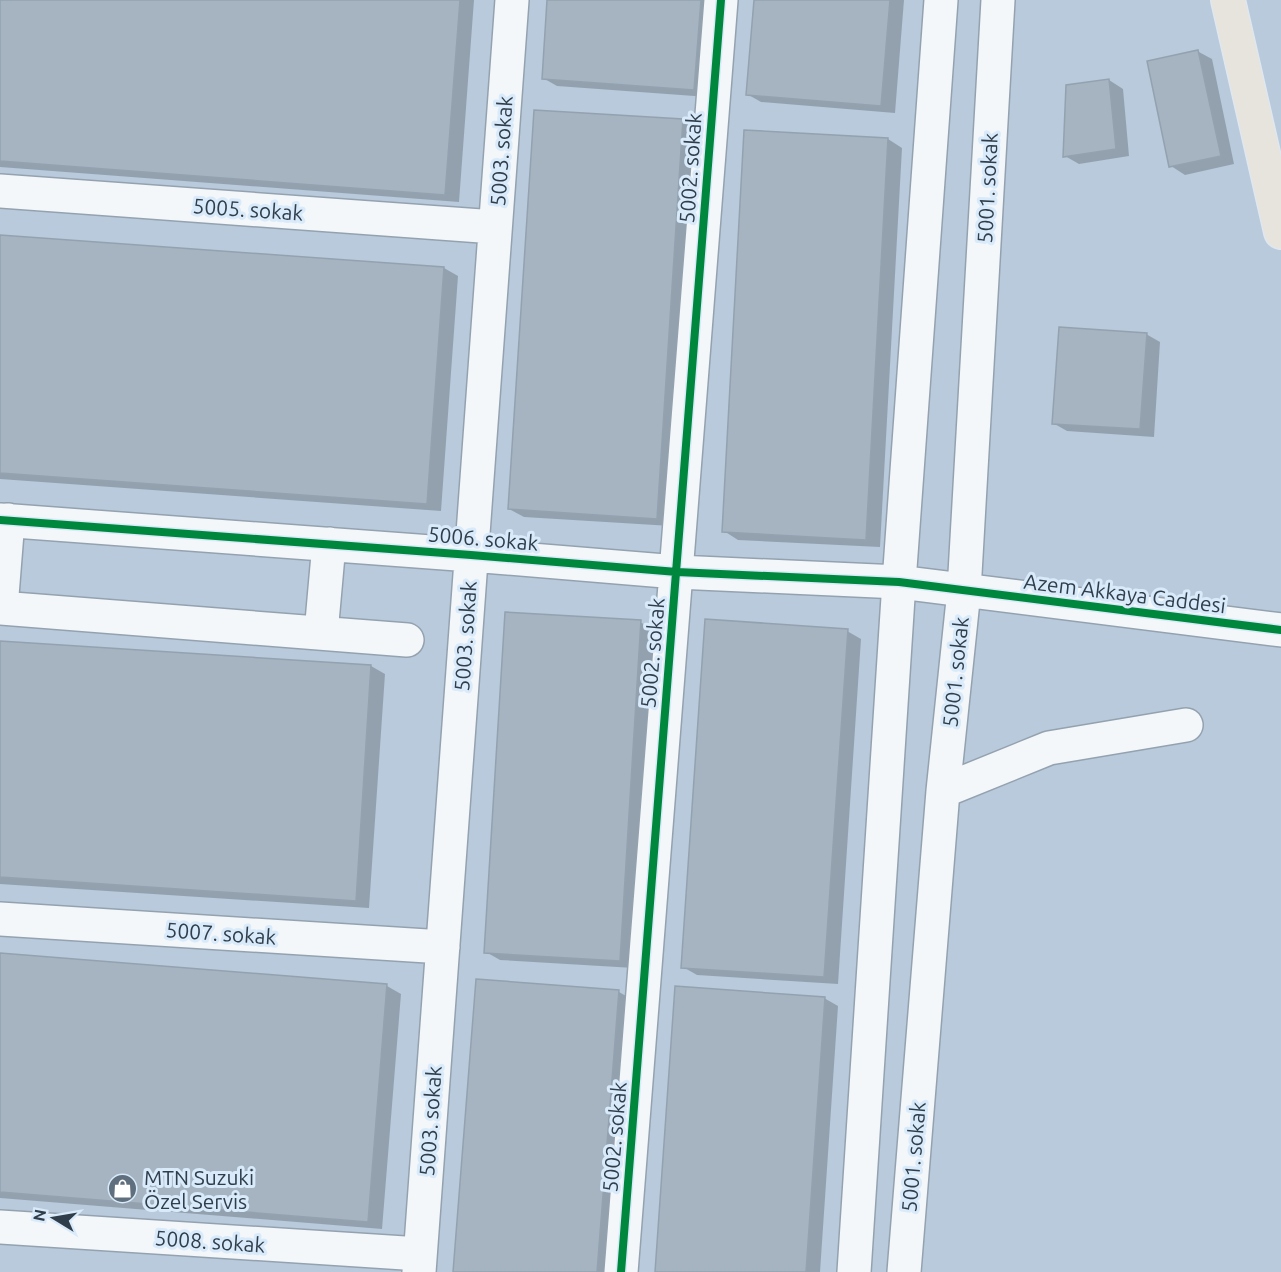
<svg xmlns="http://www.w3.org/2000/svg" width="1281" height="1272" viewBox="0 0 1281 1272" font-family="Ubuntu,sans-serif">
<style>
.shadow{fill:#0003}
.building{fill:#a5b4c0;stroke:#94a2b0;stroke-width:1.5}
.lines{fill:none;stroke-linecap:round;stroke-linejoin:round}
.minor-casing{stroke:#94a2b0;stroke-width:36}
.major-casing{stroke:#dfe7ef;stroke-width:36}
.minor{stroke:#f4f7fa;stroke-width:33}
.major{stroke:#e7e3dd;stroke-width:33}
.cycleway-casing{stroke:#d9eafa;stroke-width:11}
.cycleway{stroke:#00873e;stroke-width:8}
.labels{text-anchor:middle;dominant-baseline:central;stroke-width:6;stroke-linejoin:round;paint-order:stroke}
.street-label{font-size:21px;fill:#303e4b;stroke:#d9eafa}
.poi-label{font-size:21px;fill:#303e4b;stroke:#d9eafa;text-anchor:start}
</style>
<rect width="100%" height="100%" fill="#b8cadb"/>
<path class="shadow" d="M0,0H474L459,202L0,167Z
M549,0H715L708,97L557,86L543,78Z
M755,0H904L895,113L761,102L747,94Z
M1197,51L1212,59L1234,164L1185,175L1171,166Z
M1109,80L1123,89L1129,156L1079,164L1065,156Z
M682,121L697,129L671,526L524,517L509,509Z
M888,139L902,148L880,547L738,540L724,531Z
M0,237L444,268L458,276L441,511L0,479Z
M1146,334L1160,342L1154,437L1067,431L1053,423Z
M640,622L654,630L634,968L500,960L486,952Z
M847,631L861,639L838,984L697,975L683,967Z
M0,642L371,666L385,674L369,908L0,884Z
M0,955L387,986L401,994L382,1229L0,1198Z
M619,992L633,1000L612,1272H455Z
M824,998L838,1006L820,1272H656Z"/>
<path class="building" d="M0,0H460L445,195L0,161Z
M547,0H701L694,90L542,79Z
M754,0H890L881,106L746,95Z
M1198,50L1221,156L1169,167L1147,61Z
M1109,79L1116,149L1063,157L1066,85Z
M534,110L683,119L657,519L508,509Z
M744,130L888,138L866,540L722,532Z
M0,235L444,267L427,504L0,473Z
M1059,327L1147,333L1140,429L1052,424Z
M505,612L641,620L620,961L484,953Z
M705,619L848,629L824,977L681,968Z
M0,641L371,665L356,901L0,877Z
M0,953L387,984L368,1222L0,1192Z
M476,979L619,990L597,1272H453Z
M675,986L825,997L806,1272H655Z"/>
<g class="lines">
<defs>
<path id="minor" d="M0,191L495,227
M0,520L471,555L677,572L899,582L1281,630
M0,608L407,640
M1,608L8,520
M321,633L329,544
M943,791L1049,748L1186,725
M0,919L443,947
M0,1227L420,1254
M419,1272L512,0
M621,1272L721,0
M854,1272L899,582L941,0
M904,1272L943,791L964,591L998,0"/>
<path id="major" d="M1228,0L1281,232"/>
</defs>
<use href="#minor" class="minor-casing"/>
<use href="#major" class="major-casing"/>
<use href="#minor" class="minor"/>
<use href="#major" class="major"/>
<defs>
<path id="cycleway" d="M0,520L471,555L677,572L899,582L1281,630
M621,1272L721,0"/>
</defs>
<use href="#cycleway" class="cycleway-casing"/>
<use href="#cycleway" class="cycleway"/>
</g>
<defs>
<symbol id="shop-disc" viewBox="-11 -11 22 22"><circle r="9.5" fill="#606f7d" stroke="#d9eafa"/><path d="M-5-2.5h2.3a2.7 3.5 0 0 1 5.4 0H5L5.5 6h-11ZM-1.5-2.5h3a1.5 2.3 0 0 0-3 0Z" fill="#fff"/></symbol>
</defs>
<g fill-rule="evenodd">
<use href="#shop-disc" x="106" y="1172" width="33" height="33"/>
</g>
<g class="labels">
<g class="street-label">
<text transform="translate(501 151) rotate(-86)">5003. sokak</text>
<text transform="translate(690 168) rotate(-86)">5002. sokak</text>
<text transform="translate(987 188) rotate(-87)">5001. sokak</text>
<text transform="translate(248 209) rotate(4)">5005. sokak</text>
<text transform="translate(483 538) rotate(5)">5006. sokak</text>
<text transform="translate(1125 593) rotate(7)">Azem Akkaya Caddesi</text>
<text transform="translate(465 636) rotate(-86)">5003. sokak</text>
<text transform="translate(652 653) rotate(-85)">5002. sokak</text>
<text transform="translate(955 672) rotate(-84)">5001. sokak</text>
<text transform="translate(221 933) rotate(4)">5007. sokak</text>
<text transform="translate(430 1121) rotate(-86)">5003. sokak</text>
<text transform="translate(614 1137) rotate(-85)">5002. sokak</text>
<text transform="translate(913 1157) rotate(-85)">5001. sokak</text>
<text transform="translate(210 1241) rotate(4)">5008. sokak</text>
</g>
<g class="poi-label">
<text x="144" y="1177">MTN Suzuki<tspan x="144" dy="24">Özel Servis</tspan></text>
</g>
</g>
<g transform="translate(54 1218) rotate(281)" stroke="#d9eafa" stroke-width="4.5" paint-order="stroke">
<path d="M0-4.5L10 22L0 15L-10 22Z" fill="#303e4b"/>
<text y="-9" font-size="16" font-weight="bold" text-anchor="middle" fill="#303e4b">N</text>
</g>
</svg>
